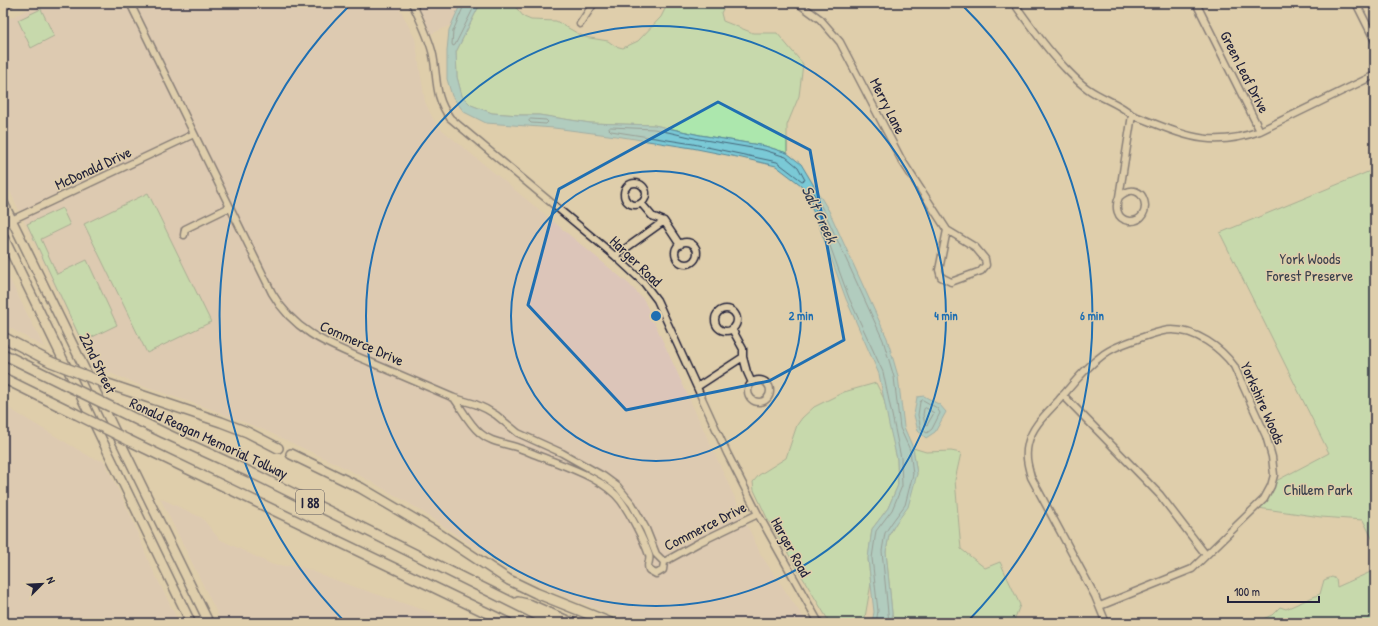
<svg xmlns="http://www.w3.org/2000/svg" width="1378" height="626" viewBox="0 0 1378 626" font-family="'Patrick Hand',sans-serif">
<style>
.built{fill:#dcc5b9}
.green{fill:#ace7ad;stroke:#678474}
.water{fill:#7ac9d6;stroke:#578698}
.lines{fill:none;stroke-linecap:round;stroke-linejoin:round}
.shore{stroke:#456579;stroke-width:1}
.minor-casing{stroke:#22223b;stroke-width:9}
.major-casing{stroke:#22223b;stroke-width:11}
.highway-casing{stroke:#22223b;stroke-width:12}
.minor{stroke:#dfceab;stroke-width:6}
.major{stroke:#dfceab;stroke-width:8}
.highway{stroke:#dfceab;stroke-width:9}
.highway-bridge-casing{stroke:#22223b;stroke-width:12;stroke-linecap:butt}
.highway-bridge{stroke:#dfceab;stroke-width:9}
.marked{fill:none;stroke:#1f6fb2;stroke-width:3;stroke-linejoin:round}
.ring{fill:none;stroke:#1f6fb2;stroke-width:2}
.labels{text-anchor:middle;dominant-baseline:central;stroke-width:3;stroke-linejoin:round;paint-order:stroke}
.shield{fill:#dfceab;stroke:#5b565d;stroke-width:1}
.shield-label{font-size:14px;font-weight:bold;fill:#22223b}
.street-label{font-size:15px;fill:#22223b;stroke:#dfceab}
.park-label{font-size:15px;fill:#37404c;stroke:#dfceab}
.water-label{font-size:16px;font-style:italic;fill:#2f3b52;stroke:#dfceab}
.centre{fill:#1f6fb2;stroke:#dfceab;stroke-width:2}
.ring-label{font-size:12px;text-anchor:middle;font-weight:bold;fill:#1f6fb2;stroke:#dfceab;stroke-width:3;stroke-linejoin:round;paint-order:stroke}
</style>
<rect width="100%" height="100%" fill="#dfceab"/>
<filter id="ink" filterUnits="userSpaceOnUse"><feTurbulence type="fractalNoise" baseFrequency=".025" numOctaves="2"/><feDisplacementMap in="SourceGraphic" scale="8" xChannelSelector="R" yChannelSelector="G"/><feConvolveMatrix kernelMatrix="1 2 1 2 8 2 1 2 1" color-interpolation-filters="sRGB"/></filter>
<g filter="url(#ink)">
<path class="built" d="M43,3H397L415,39L425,102L436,125L629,284L644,300L761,555L807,623H635L571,599L539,583L507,566L468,543L417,508L372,482L337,464L264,430L208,408L145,387L92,366L3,176V21Z
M417,3H461L451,25L431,34Z
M3,266L10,280L44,347L3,324Z
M3,405L92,458L104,461L130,514L148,560L179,623H3Z
M160,498L202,518L219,539L273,565L301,567L346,584L462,623H222Z"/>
<path class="green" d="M481,3H512L524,17L531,20L556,21L584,37L608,41L615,46L623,48L638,41L661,17L668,3H726L721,13L723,21L753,33H777L803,64L799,96L787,125V153L765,146L700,135L654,125L590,123L539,115H519L492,113L471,105L462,96L457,77L456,52L478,8Z
M41,9L54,36L31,48L18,20Z
M1375,169V544L1363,520L1321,517L1258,508C1267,501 1274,492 1276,481L1329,453L1220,233Z
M148,193L211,322L147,353L84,224Z
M62,208L70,225L41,239L57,274L87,260L117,325L82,342L27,224Z
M876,383L884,399L897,459L898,485L888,508L872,529L868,560L871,583L864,623H830L768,520L754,490L753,482L759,475L786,458L797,425L802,418L814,407L844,392Z
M913,448L926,452L951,451L961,453L955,480L961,549L985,568L1000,562L1020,605L1013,623H893L886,552L889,535L896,523L917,474Z
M1375,570V623H1254L1272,615L1280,607L1286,609L1320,594L1324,580L1332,577L1336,579L1337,587Z"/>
<path class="water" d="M461,3H481L478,8L456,52L457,77L462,96L471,105L492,113L519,115H539L590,123L654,125L700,135L765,146L787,153L801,164L829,211L887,338L898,376L904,427L913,448L917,474L908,507L896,523L889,535L886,552L893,623H872L874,612L868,558L872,529L888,508L898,485L897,459L889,425L879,374L846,299L818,222L801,185L776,166L742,158L692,148L616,136L554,128L486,123L464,112L452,96L447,79V51L449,30Z
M924,396L940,405L946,412L935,432L926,438L918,431L914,415L917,397Z"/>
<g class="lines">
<path class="shore" d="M465,3L453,31L452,44L453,46L455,45L476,3
M531,119L546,120L548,122L546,124L531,123L529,121Z
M611,127L654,129L699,139L764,150L786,157L798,167L805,180L802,181L777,162L693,144L611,131L609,129Z
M923,400L937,408L940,413L932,429L927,433L921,429L918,415L920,402Z
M926,408L934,413L927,425L925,424L923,415L924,409Z
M876,623L878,611L872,558L876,531L892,510L902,486L901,458L883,372L849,298L821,221L808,192L810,190L812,191L825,213L883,340L894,377L900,428L910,450L913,474L905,505L893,521L885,533L882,551L889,623"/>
<defs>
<path id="minor" d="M130,3L272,293C295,333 330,345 370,362C398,374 426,386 454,398L475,404L486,409L496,415L518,433L562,453L603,476L618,487L632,504L646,529L656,554L664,562L663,570L656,574L649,570C646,564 651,561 649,555C643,538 631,515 621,501C605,479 567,467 542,457C533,454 525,450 516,447C503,443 490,442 480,433C469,424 462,409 454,398
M412,3C420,20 429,37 433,55C438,80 434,96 450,118L615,256L644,283L657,300L727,453L758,514L819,623
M798,3L820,19L840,42L901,159L947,230L975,247L985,259L986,265L981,271L951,282L941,277L939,270L947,230
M1014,3C1030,26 1046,48 1065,68C1072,75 1079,83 1088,89C1102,99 1119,103 1132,115C1181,133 1207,150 1260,131L1375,75
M1196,3L1260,131
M1356,3L1375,41
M3,6L10,3
M580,24L594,3
M624 194a11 11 0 1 1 22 0a11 11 0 1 1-22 0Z
M1119,197C1146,174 1156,223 1129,221C1116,219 1115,206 1119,197L1132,115
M641,203L652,216L664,221L680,245
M3,224L194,134
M184,235L185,229L230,207
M675 253a11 11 0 1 1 22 0a11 11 0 1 1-22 0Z
M615,256L664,221
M715 320a11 11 0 1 1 22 0a11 11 0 1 1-22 0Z
M732,329L743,349V357L747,372L752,383
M748 391a11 11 0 1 1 22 0a11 11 0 1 1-22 0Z
M697,387L743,357
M1063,395L1160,495L1206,555
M664,562L700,542L758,514
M1100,606L1192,569L1264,499L1271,486L1274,475L1272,457L1266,436L1234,366C1220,347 1196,330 1172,330C1161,330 1150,335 1140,338C1127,343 1115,346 1104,354C1086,367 1073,384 1059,400C1047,413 1032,426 1028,444C1025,456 1028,466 1031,477L1095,596L1106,623"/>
<path id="major" d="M3,202L209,623
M3,236L191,623"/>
<path id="highway" d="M3,337L51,362
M3,354L62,383
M3,378L76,414
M102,382L221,422L247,432L278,448
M111,407L164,433L256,475L553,623
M128,440L508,623
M291,454L361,488L436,532L509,580L536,593L611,623
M518,602L531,605L572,623"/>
</defs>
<use href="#minor" class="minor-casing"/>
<use href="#major" class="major-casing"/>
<use href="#highway" class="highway-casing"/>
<use href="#minor" class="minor"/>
<use href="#major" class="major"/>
<use href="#highway" class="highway"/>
<defs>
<path id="highway-bridge" d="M51,362L102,382
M62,383L111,407
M76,414L128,440"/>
</defs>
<use href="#highway-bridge" class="highway-bridge-casing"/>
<use href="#highway-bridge" class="highway-bridge"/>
</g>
</g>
<path d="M0 0H1378V626H0ZM718,102L810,150L844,340L769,381L626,410L528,305L559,189Z" fill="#dfceab" fill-opacity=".55" fill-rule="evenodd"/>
<path class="marked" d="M718,102L810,150L844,340L769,381L626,410L528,305L559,189Z"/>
<g class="ring">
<circle cx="656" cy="316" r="145"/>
<circle cx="656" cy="316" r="290"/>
<path d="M345 622A436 436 0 0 1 350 5M962 5A436 436 0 0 1 967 622"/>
</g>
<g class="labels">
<rect class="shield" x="296" y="490" width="28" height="24" rx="3"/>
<g class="shield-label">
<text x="310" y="502">I 88</text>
</g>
<g class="street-label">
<text transform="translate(1245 72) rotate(63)">Green Leaf Drive</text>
<text transform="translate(888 106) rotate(63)">Merry Lane</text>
<text transform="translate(93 168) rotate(-25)">McDonald Drive</text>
<text transform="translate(636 261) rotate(44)">Harger Road</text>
<text transform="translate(362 343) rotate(24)">Commerce Drive</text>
<text transform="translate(98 363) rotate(64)">22nd Street</text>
<text transform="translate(1263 403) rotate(66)">Yorkshire Woods</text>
<text transform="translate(209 438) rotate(25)">Ronald Reagan Memorial Tollway</text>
<text transform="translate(705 526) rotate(-27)">Commerce Drive</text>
<text transform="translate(791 547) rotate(61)">Harger Road</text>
</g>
<g class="park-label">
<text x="1310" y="258">York Woods<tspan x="1310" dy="17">Forest Preserve</tspan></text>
<text x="1318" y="489">Chillem Park</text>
</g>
<g class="water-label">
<text transform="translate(820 214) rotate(64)">Salt Creek</text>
</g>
</g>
<circle cx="656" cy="316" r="6" class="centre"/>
<g class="ring-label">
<text x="801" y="320">2 min</text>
<text x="946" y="320">4 min</text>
<text x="1092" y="320">6 min</text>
</g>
<rect width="1378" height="626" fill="none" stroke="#dfceab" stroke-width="16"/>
<rect x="8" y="8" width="1362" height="610" fill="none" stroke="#22223b" stroke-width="1.5" filter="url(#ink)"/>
<g transform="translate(42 584) rotate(66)" stroke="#dfceab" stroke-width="3" paint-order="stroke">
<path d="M0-3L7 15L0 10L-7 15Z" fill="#22223b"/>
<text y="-6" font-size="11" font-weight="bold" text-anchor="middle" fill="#22223b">N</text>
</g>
<path d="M1228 596v6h91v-6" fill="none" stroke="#22223b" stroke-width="2"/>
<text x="1234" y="596" font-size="12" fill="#22223b" stroke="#dfceab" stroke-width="3" paint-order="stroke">100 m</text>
</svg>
